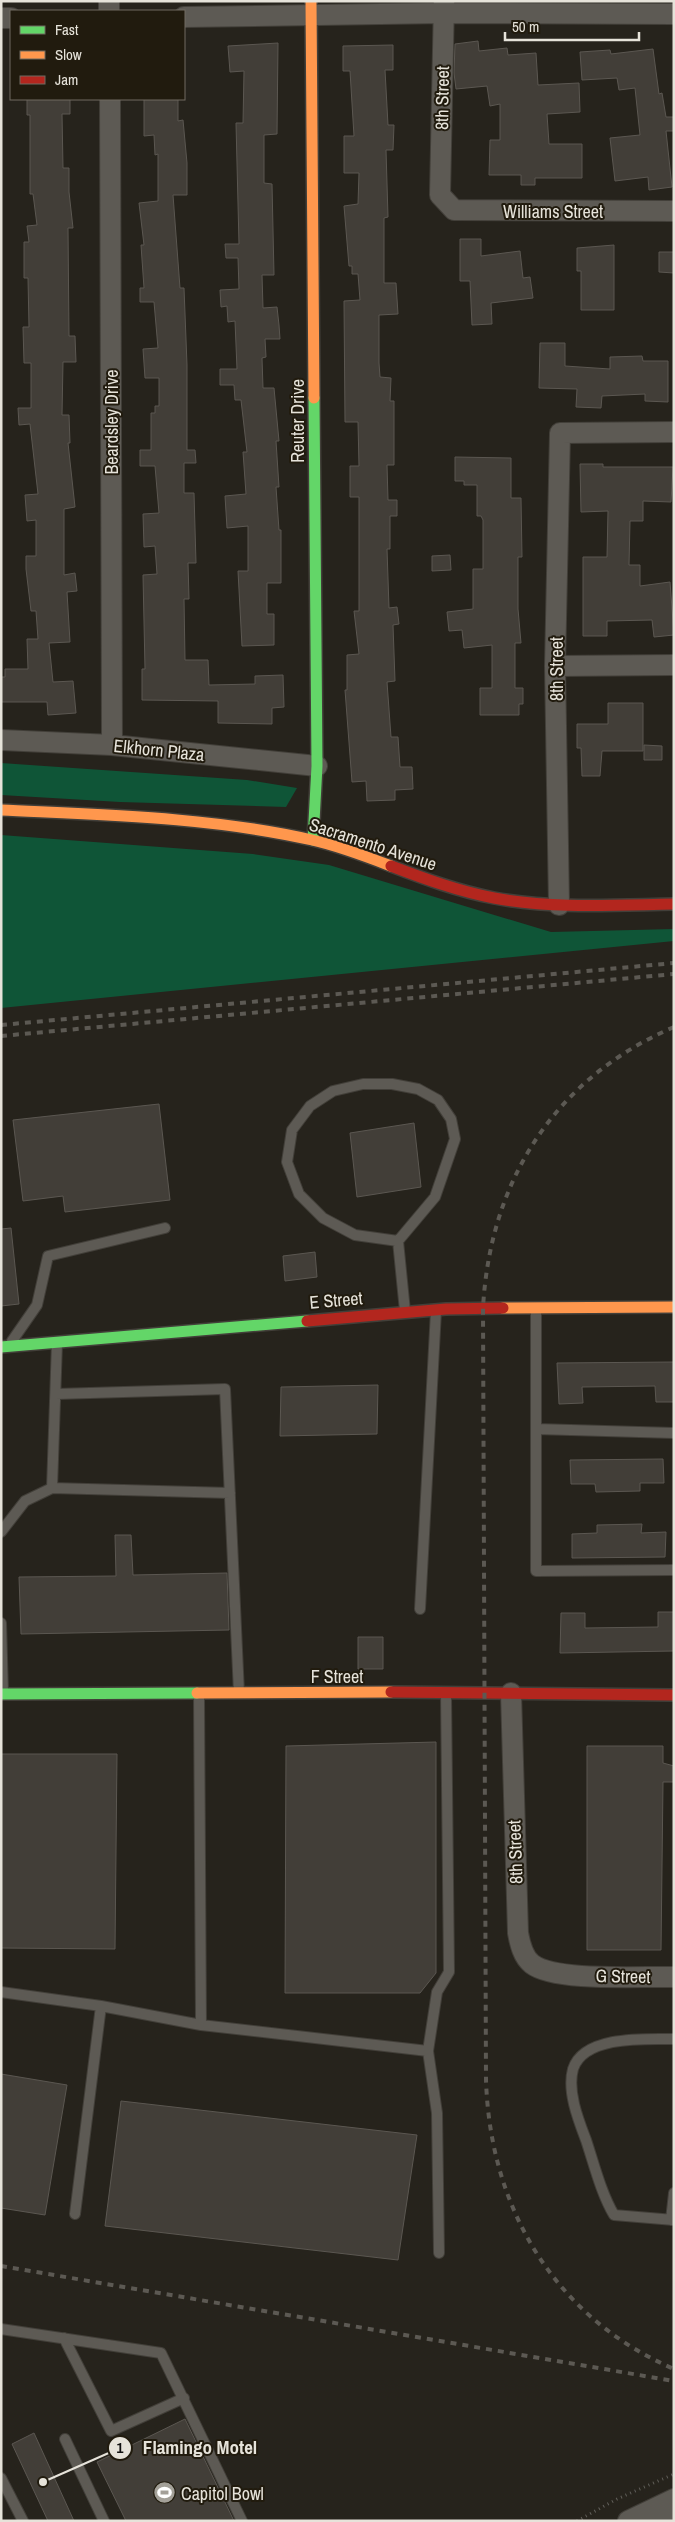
<svg xmlns="http://www.w3.org/2000/svg" width="675" height="2522" viewBox="0 0 675 2522" font-family="'Archivo Narrow',sans-serif">
<style>
.green{fill:#0f5537}
.building{fill:#423e38;stroke:#5b5751}
.lines{fill:none;stroke-linecap:round;stroke-linejoin:round}
.lane-casing{stroke:#423f39;stroke-width:12}
.street-casing{stroke:#423f39;stroke-width:22}
.fast-casing{stroke:#423f39;stroke-width:14}
.slow-casing{stroke:#423f39;stroke-width:14}
.jam-casing{stroke:#423f39;stroke-width:14}
.path{stroke:#62605b;stroke-width:3;stroke-dasharray:1 4;stroke-linecap:butt}
.lane{stroke:#5d5a54;stroke-width:10}
.street{stroke:#5d5a54;stroke-width:20}
.fast{stroke:#63d668;stroke-width:11}
.slow{stroke:#ff974d;stroke-width:11}
.jam{stroke:#b3261e;stroke-width:11}
.rail{stroke:#5c5953;stroke-width:4;stroke-dasharray:6 6;stroke-linecap:butt}
.labels{text-anchor:middle;dominant-baseline:central;stroke-width:4;stroke-linejoin:round;paint-order:stroke}
.street-label{font-size:18px;fill:#e6e3da;stroke:#211b0e}
.poi-label{font-size:18px;fill:#e6e3da;stroke:#211b0e;text-anchor:start}
.leader{fill:none;stroke:#e6e3da;stroke-width:2}
.callout-dot{fill:#e6e3da;stroke:#211b0e;stroke-width:2}
.mark-label{font-size:15px;text-anchor:middle;font-weight:bold;fill:#111}
.callout-label{font-size:19px;text-anchor:middle;font-weight:bold;fill:#e6e3da;stroke:#211b0e;stroke-width:4;stroke-linejoin:round;paint-order:stroke}
</style>
<rect width="100%" height="100%" fill="#26231c"/>
<path class="green" d="M1,763L247,780L297,788L286,807L120,802L1,795Z
M1,835L253,854L329,865L551,932L674,929V941L1,1008Z"/>
<path class="building" d="M478,41L479,51L507,48L508,55L536,53L538,85L579,83L580,112L547,114L549,144H582V178H535V185H521V175H489L490,140H500V104L490,106L487,86L456,89L454,73L455,44Z
M278,43L277,134L264,135V183L272,184L274,275H262L263,308L277,307L279,325L280,339H265L266,357L262,358L263,388H274L279,441H276L279,487H276L279,530H281V583H267V614H274V645L242,646L238,571H248V526L227,528L225,496L246,494L243,452H247L241,400H235L234,385H220V369H237L235,321L228,322L227,306L221,307L220,290L239,289L238,258H226L225,244H239L236,123H243L244,71L230,72L228,46Z
M393,45V70H385L388,125H394L393,150H386L388,217L384,218V283H396L398,314L379,315V363L380,377L391,378L390,401H394V465H387L388,500H397V516H390V549H387L389,608L397,607L399,624L393,625L395,681L387,682L391,737H398L400,767H412L413,789L395,790V800L367,801L366,781L352,782L345,690H347V655L359,654L354,611H359V497H350V466H359L358,422H345L344,301L360,300L358,274H352V266H349L344,206L358,204L359,173H344V136H354L350,71H343V46Z
M653,49L659,94L662,93L666,117H674V131H666L672,187L649,190L648,177L615,181L610,138L640,135L635,88L619,90L617,78L582,80L580,52L610,50L611,54Z
M27,99H70V114H62L63,168H69V192L73,228H68L69,336H75L76,362H63L62,415H69L70,443H68L75,507L64,509V575L75,573L77,591L67,592L70,642L49,643L53,682L73,681L76,713L48,715L47,702H1V677H5V669H28L27,639H38L36,611H31L26,569V556H36V520L27,521L25,495L38,494L30,424L19,425L18,408H31V363H24L23,327H29L28,278H24V242H29L27,226L37,225L33,194H30V115H27Z
M144,99H178V121L183,120L187,163V195H173L180,288H184L187,365V450H195L196,463H184V493H194L196,563H188L189,599H184L185,660H208L209,685L255,684V676L283,675L284,707L272,708V724L218,723V701L142,700V669H145L143,575L157,574L155,546L144,547L143,514L159,513L155,466H140V450H151V413H155V406H159V378H145L143,349L158,348L154,302H140V288H144L141,245H144L139,203L158,201V154L155,155L154,135L144,136Z
M460,239H481V256L520,251L523,278L530,277L533,298L491,303L492,324L472,325L470,281H460Z
M614,245V310H581V271H577V248Z
M659,252H674V273L659,272Z
M540,343H565V366L610,369V357L642,356L643,361H668V402L645,401V394L602,396L601,408L576,407L577,389L539,388Z
M455,457L511,458V498H521L522,557H518V609L521,643H515V688H523V704H519V715H480V688H492V645L464,648L462,630L449,631L447,612L473,609V569H483V520L481,516H477V485H464V481H455Z
M580,464H603V467H673L671,502L643,501V521H630L629,565H640V586L670,582L674,635L654,637L652,620L607,621V636H583V557H607L608,511L581,512Z
M450,555L451,570L432,571V556Z
M608,703H643V751H602L600,776H582L581,748H577V724H608Z
M644,745L662,746V760H644Z
M159,1104L170,1200L65,1212L63,1196L23,1201L13,1120Z
M414,1123L421,1187L357,1197L350,1133Z
M11,1228L19,1304L1,1306V1229Z
M315,1252L317,1277L285,1281L283,1256Z
M674,1362V1402H656L655,1386L582,1387L583,1403L559,1404L557,1363Z
M378,1385L377,1434L280,1436L281,1387Z
M663,1459L664,1483H640V1491L596,1492L595,1484H571L570,1460Z
M642,1524L641,1533L666,1532L665,1557L572,1558V1534L597,1533V1525Z
M115,1535H131L133,1575L227,1573L229,1630L21,1634L19,1577L116,1576Z
M658,1612H674V1651L560,1653L561,1613H585V1628L658,1627Z
M358,1637H383V1669H358Z
M436,1742V1973L420,1993H285L286,1746Z
M587,1746H663V1763L674,1766V1782H663L661,1950H587Z
M1,1754H117L115,1949L1,1948Z
M1,2074L67,2085L45,2215L1,2208Z
M121,2101L417,2135L398,2260L105,2226Z
M185,2419L234,2521H126L97,2462Z
M34,2433L74,2521H48L12,2444Z"/>
<g class="lines">
<defs>
<path id="lane" d="M398,1241L355,1235L323,1218L299,1194L287,1162L292,1130L310,1106L333,1091L363,1084H392L418,1089L438,1100L451,1119L455,1139L435,1197L398,1241L405,1311
M536,1310V1571L674,1570
M12,1341L37,1305L48,1256L165,1228
M56,1394L225,1389L239,1693
M536,1429L674,1433
M52,1488L230,1493
M1,1532L25,1501L52,1488L57,1343
M420,1609L436,1311
M1,1623L3,1693
M199,1695L201,2025L428,2051L437,1992L449,1972L446,1693
M1,1992L101,2006L75,2214
M101,2006L201,2025
M674,2039C647,2039 584,2035 573,2069C567,2091 578,2119 586,2140C594,2164 601,2193 614,2215L674,2220
M428,2051L437,2113L439,2253
M671,2220L674,2193
M1,2329L161,2353L242,2521
M64,2338L111,2431L184,2398
M65,2439L104,2521
M1,2478L23,2521"/>
<path id="street" d="M109,1V11
M444,1L440,195L454,210L674,211
M184,17L444,13L674,14
M1,18H11
M110,99L112,745
M555,666L674,665
M1,740L112,745L317,766
M559,905L555,666L560,433L674,432
M511,1693L518,1933C520,1944 523,1957 532,1964C555,1982 642,1976 674,1977
M628,2521L674,2499
M663,2521L674,2516"/>
<path id="fast" d="M313,840L317,766L314,398
M1,1347L307,1321
M1,1694L197,1693"/>
<path id="slow" d="M311,1L314,398
M1,810C105,815 210,817 312,840C339,846 365,856 391,866
M503,1308L674,1307
M197,1693L391,1692"/>
<path id="jam" d="M391,866C425,879 458,891 494,898C553,909 614,905 674,904
M307,1321L446,1309L503,1308
M391,1692L674,1695"/>
</defs>
<use href="#lane" class="lane-casing"/>
<use href="#street" class="street-casing"/>
<use href="#fast" class="fast-casing"/>
<use href="#slow" class="slow-casing"/>
<use href="#jam" class="jam-casing"/>
<path class="path" d="M577,2521L617,2499L674,2474"/>
<use href="#lane" class="lane"/>
<use href="#street" class="street"/>
<use href="#fast" class="fast"/>
<use href="#slow" class="slow"/>
<use href="#jam" class="jam"/>
<path class="rail" d="M1,1025L674,963
M674,1027C555,1078 490,1180 483,1308L486,2080C490,2208 554,2317 674,2369
M1,1036L674,974
M1,2266L674,2381"/>
</g>
<defs>
<symbol id="stadium-disc" viewBox="-11 -11 22 22"><circle r="9.5" fill="#a3a098" stroke="#211b0e"/><path d="M0-5a6.5 5 0 1 0 0 10a6.5 5 0 1 0 0-10ZM-3.5-1.8h7v3.6h-7Z" fill="#fff"/></symbol>
</defs>
<g fill-rule="evenodd">
<use href="#stadium-disc" x="152" y="2480" width="25" height="25"/>
</g>
<g class="labels">
<g class="street-label">
<text transform="translate(442 98) rotate(-89)">8th Street</text>
<text x="553" y="211">Williams Street</text>
<text transform="translate(297 421) rotate(-90)">Reuter Drive</text>
<text transform="translate(111 422) rotate(-90)">Beardsley Drive</text>
<text transform="translate(556 669) rotate(-90)">8th Street</text>
<text transform="translate(159 750) rotate(6)">Elkhorn Plaza</text>
<text transform="translate(373 844) rotate(18)">Sacramento Avenue</text>
<text transform="translate(336 1300) rotate(-5)">E Street</text>
<text x="337" y="1676">F Street</text>
<text transform="translate(515 1852) rotate(-92)">8th Street</text>
<text transform="translate(623 1976) rotate(1)">G Street</text>
</g>
<g class="poi-label">
<text x="181" y="2493">Capitol Bowl</text>
</g>
</g>
<path class="leader" d="M43 2482L120 2448"/>
<g class="callout-dot">
<circle cx="43" cy="2482" r="5"/>
<circle cx="120" cy="2448" r="12"/>
</g>
<g class="mark-label">
<text x="120" y="2453">1</text>
</g>
<g class="callout-label">
<text x="200" y="2454">Flamingo Motel</text>
</g>
<rect width="675" height="2522" fill="none" stroke="#e6e3da" stroke-width="5"/>
<rect x="10" y="10" width="175" height="90" fill="#211b0e" stroke="#706b60"/>
<rect x="20" y="26" width="25" height="8" fill="#63d668" stroke="#706b60"/>
<text x="55" y="35" font-size="15" fill="#e6e3da">Fast</text>
<rect x="20" y="51" width="25" height="8" fill="#ff974d" stroke="#706b60"/>
<text x="55" y="60" font-size="15" fill="#e6e3da">Slow</text>
<rect x="20" y="76" width="25" height="8" fill="#b3261e" stroke="#706b60"/>
<text x="55" y="85" font-size="15" fill="#e6e3da">Jam</text>
<path d="M505 32v8h134v-8" fill="none" stroke="#e6e3da" stroke-width="2.5"/>
<text x="512" y="32" font-size="15" fill="#e6e3da" stroke="#211b0e" stroke-width="4" paint-order="stroke">50 m</text>
</svg>
